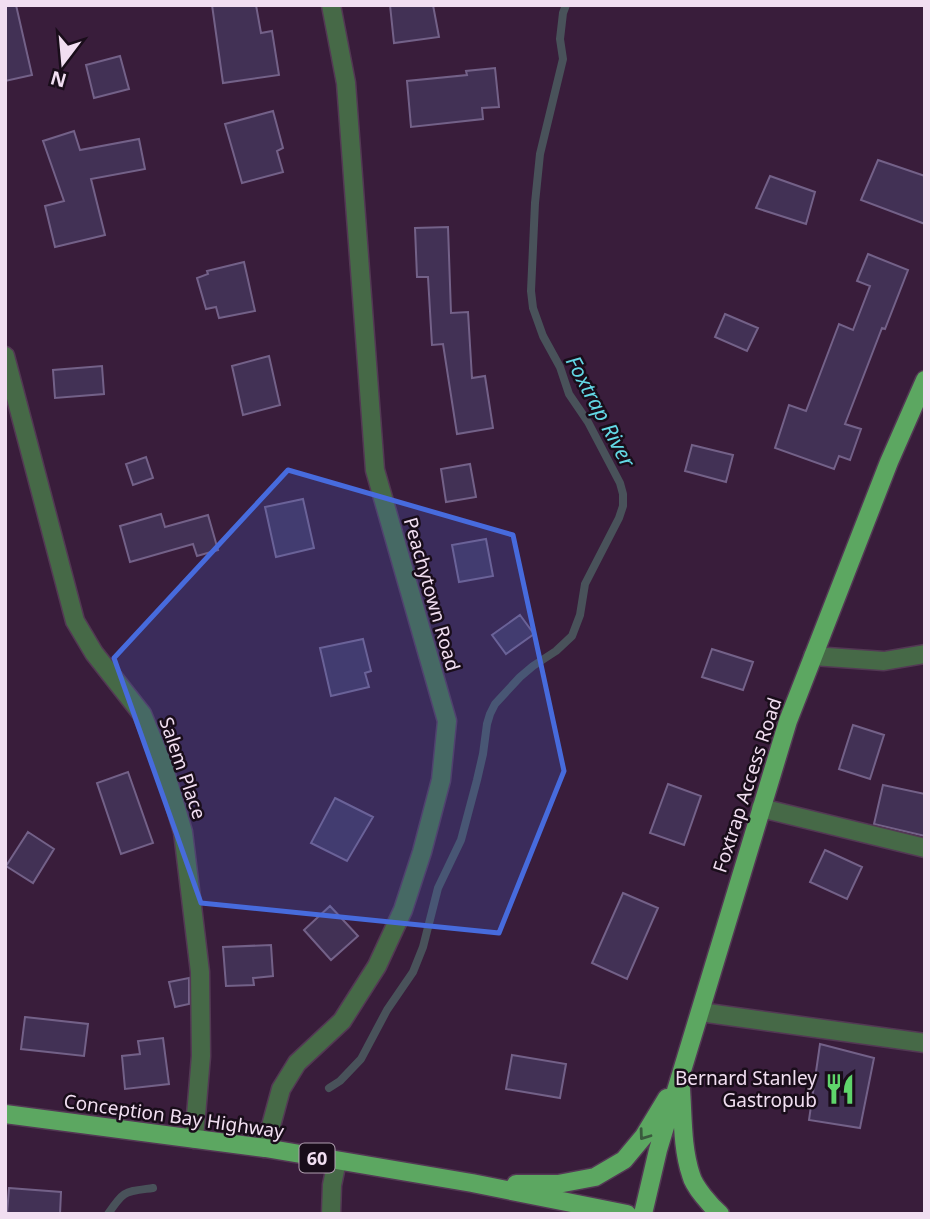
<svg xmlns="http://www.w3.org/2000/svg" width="930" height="1219" viewBox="0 0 930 1219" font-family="'Noto Sans',sans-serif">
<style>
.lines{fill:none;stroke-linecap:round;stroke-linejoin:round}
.stream{stroke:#49525a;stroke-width:8}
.building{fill:#423155;stroke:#736188;stroke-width:2}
.minor-casing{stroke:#533854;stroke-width:21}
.major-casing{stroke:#533854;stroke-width:21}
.minor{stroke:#466947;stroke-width:18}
.major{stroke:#5ca761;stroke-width:18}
.oneway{stroke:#3a5a3e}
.marked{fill:#476bdd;fill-opacity:0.2;stroke:#476bdd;stroke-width:5;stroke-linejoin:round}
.labels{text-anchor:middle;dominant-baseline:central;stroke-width:5;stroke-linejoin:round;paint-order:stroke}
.shield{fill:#190d1a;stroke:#b09fb0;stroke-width:2}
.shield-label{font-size:18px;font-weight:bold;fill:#f1def1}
.street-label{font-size:19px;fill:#f1def1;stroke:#190d1a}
.poi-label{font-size:19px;fill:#f1def1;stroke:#190d1a;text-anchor:end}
.water-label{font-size:21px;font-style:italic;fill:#63d8e5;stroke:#190d1a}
</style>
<rect width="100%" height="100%" fill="#391d3b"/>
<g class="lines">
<path class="stream" d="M329,1088L340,1081L361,1059L387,1010L413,972L423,947L438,888L461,840L477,780L483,754L487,724L490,714L495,704L520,677L533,666L556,651L572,636L580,615L585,584L619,518L623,506V494L620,483L588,422L569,394L560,367L543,336L533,308L531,291L535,203L540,154L563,59L560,39L563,13L566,5
M108,1214C124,1190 124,1192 153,1188"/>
</g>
<path class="building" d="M5,5H16L32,75L5,81Z
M212,5H256L261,33L272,31L279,75L223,83Z
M390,5H433L439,37L394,43Z
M120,56L129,89L94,98L86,65Z
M495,68L499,107L482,108L483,119L411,127L407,81L467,75L466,71Z
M273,111L283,148L277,151L283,172L242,183L225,124Z
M74,131L80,150L139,139L145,169L91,179L105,235L55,247L45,206L64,201L43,141Z
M878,160L925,176V224L861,200Z
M770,176L815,192L806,224L756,208Z
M448,227L451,313L468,312L472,378L485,376L493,428L457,434L443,344L432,345L428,277H417L415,228Z
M868,254L908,270L885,329L882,328L845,424L861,429L850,460L839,456L834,469L775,448L789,405L806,411L839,324L853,330L870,286L857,281Z
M244,262L255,311L219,318L216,307L206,309L197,278L208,274L207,271Z
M725,314L758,328L747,351L715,337Z
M269,356L280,405L243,415L232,366Z
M102,366L104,394L55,398L53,370Z
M692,445L733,455L726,482L685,471Z
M146,457L153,478L133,485L126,464Z
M470,464L476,497L446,502L441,469Z
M303,499L314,548L276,557L265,507Z
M161,514L165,527L208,515L218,550L197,556L193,544L130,562L120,526Z
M486,539L493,576L459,582L452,545Z
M520,615L534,634L506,654L492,635Z
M363,639L371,671L365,673L369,687L331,696L320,648Z
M712,649L753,662L743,690L702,677Z
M853,725L884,735L870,779L839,769Z
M128,772L153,843L121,854L97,783Z
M668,784L701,796L684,845L650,833Z
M883,785L925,794V836L874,824Z
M335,798L373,817L347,861L311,843Z
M28,832L54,849L33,883L6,866Z
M825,850L862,867L847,899L810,882Z
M623,893L658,908L627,979L592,963Z
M330,906L358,936L331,960L304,930Z
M271,945L273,976L253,978L254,985L226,986L223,947Z
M189,978V1004L175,1007L169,982Z
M25,1017L88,1024L84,1056L21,1049Z
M163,1038L169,1084L125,1089L122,1056L140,1054L138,1041Z
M820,1044L874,1058L860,1128L809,1120Z
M512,1055L566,1064L560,1098L506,1089Z
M9,1188L61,1192L60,1214H7Z"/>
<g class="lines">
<defs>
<path id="minor" d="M5,356L75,621L94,653L142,714L164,768L183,832L200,972L201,1056L194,1139
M813,656L884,661L925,654
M761,808L925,848
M700,1012L925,1043
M265,1148L281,1089L297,1063L342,1021L377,966L403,910L422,852L441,780L447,721L375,470L346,83L331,5
M331,1214L332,1185L337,1161"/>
<path id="major" d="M681,1089C683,1117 682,1148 691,1175C694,1187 711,1206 720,1214
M5,1114L265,1148L472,1183L627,1214
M516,1184H558L595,1177L624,1160L644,1136L667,1098
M643,1214L658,1150L788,721L889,462L925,380"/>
</defs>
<use href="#minor" class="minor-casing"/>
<use href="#major" class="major-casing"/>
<use href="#minor" class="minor"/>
<use href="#major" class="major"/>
</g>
<defs><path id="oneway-chevron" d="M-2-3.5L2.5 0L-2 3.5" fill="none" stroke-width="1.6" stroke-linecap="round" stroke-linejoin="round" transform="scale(1.75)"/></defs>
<use class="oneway" href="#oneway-chevron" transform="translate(644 1135) rotate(126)"/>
<path class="marked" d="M288,470L513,535L564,771L499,933L201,903L114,658Z"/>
<defs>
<symbol id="restaurant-bare" viewBox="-9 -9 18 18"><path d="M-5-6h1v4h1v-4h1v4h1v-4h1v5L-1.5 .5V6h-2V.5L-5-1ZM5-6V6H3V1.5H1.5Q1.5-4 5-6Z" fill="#5fd56b" stroke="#190d1a" stroke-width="2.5" paint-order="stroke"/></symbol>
</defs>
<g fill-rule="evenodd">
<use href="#restaurant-bare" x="818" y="1067" width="44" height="44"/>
</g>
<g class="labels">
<rect class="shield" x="299.5" y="1143.5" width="35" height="29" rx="5"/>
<g class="shield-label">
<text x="317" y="1158">60</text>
</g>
<g class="street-label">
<text transform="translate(432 594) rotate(74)">Peachytown Road</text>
<text transform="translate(183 768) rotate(71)">Salem Place</text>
<text transform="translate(747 785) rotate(-72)">Foxtrap Access Road</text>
<text transform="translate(174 1116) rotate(8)">Conception Bay Highway</text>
</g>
<g class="poi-label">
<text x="817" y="1078">Bernard Stanley<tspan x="817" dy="22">Gastropub</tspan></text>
</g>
<g class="water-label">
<text transform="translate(601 411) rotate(62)">Foxtrap River</text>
</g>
</g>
<rect width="930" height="1219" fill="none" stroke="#f1def1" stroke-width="14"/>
<g transform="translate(63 63) rotate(196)" stroke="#190d1a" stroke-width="5" paint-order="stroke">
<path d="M0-5L12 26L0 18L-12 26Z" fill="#f1def1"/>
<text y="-10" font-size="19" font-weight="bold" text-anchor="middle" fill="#f1def1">N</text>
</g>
</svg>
